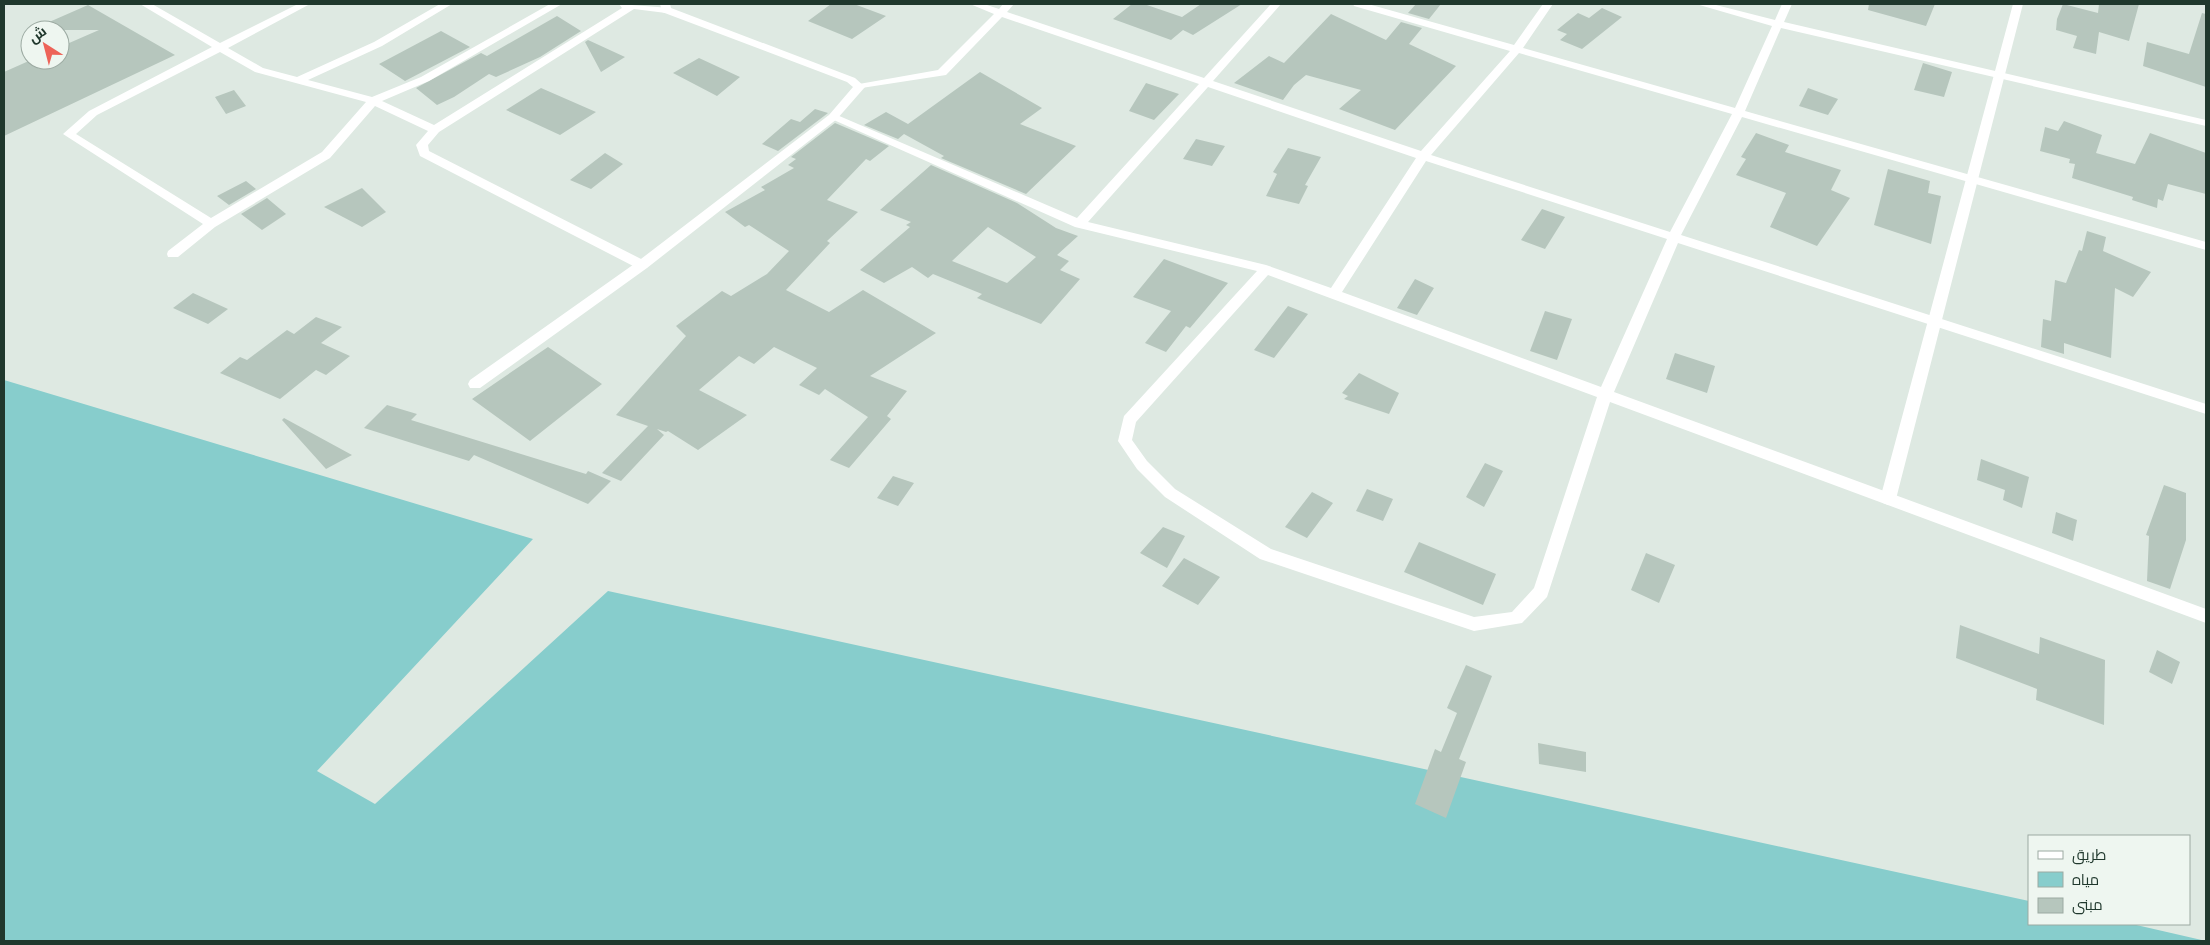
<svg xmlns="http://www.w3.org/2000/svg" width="2210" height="945" viewBox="0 0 2210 945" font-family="'Alegreya Sans',Cairo,sans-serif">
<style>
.water{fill:#87cdcc}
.building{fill:#b6c6bd;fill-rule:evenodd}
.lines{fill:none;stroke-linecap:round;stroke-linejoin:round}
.minor{fill:#fff;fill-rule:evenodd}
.tertiary{fill:#fff;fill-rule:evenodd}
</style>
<rect width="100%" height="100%" fill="#dee9e2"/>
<path class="water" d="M4,380L533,539L317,771L375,804L608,591L2029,901V924H2132L2206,941H4Z"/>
<path class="building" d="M831,4H854L886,16L852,39L808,21Z
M1132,4H1144L1182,17L1201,4H1242L1193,35L1183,30L1171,40L1113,19Z
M1416,4H1441L1429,19L1408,13Z
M1869,4H1935L1926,26L1868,10Z
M2063,4L2098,13L2099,4H2139L2129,41L2099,32L2096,54L2073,48L2077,36L2056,30L2057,19Z
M88,5L175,55L4,136V72L31,60H60V47L99,30H31Z
M1602,8L1622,17L1582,49L1560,40L1567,34L1557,30L1578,13L1589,18Z
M2202,13L2206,14V87L2143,66L2147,42L2189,54Z
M1331,14L1386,40L1401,22L1422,28L1409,44L1456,66L1395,130L1339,109L1361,90L1306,75L1294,85L1283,100L1234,83L1269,56L1284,63Z
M557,16L581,31L540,57L496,77L489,74L454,97L437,105L416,88L481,53L487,56Z
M441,31L470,47L405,81L379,64Z
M588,40L625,57L601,72L585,42Z
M699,58L740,77L717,96L673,73Z
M1923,63L1952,72L1944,97L1914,90Z
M980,72L1042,108L1020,124L1076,146L1026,194L941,158L944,156L904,134L898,139L864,125L886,112L908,124Z
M1146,83L1179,94L1154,120L1129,111Z
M541,88L596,112L560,135L506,110Z
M1808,88L1838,99L1828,115L1799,106Z
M234,90L246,106L226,114L215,97Z
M815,109L828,113L778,151L762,144L791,119L800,122Z
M2064,121L2102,135L2096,153L2135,164L2150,133L2206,153V194L2168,184L2163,201L2158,199L2157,208L2132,200L2133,197L2072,178L2075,164L2069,163L2070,159L2040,151L2045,127L2058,131Z
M835,123L889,146L870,161L866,159L827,200L858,212L827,241L830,243L786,290L829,312L863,290L936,333L870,376L907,391L887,416L891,419L849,468L830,460L868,417L825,389L819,395L799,385L817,368L774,347L754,364L739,356L699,390L747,415L698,450L668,431L666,432L657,429L664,435L621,481L602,473L648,426L616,415L686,336L676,326L722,291L731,296L767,274L789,251L749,225L745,227L725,212L765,190L761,187L794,168L788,165L796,159L791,157Z
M1756,133L1789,145L1785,152L1841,170L1831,190L1850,198L1817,246L1770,227L1786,193L1736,175L1746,159L1741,157Z
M1196,139L1225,146L1212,166L1183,159Z
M1288,148L1321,157L1305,185L1308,186L1299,204L1266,196L1277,174L1273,172Z
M605,153L623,164L591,189L570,180Z
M931,165L1017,203L1056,228L1078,236L1057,255L1069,261L1060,270L1080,279L1041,324L977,298L982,294L933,274L928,278L912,267L884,283L860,270L910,227L906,225L911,222L880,210ZM988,227L1036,257L1007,283L952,261Z
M1888,169L1930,181L1928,193L1941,196L1931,244L1874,225Z
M246,181L256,189L229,205L217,196Z
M362,188L386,212L362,227L324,207Z
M267,198L286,214L262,230L241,214Z
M1542,209L1565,217L1545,249L1521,240Z
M2087,231L2106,237L2103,251L2151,272L2133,297L2115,288L2111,358L2064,343V354L2041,347L2043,319L2051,321L2055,280L2066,283L2079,250L2082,251Z
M1164,259L1228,283L1190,328L1186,326L1166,352L1145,343L1171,311L1133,297Z
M1415,279L1434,288L1417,315L1397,308Z
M193,293L228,309L208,324L173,308Z
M1288,306L1308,314L1274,358L1254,350Z
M1545,311L1572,319L1557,360L1530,351Z
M316,317L342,327L321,343L350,356L326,375L316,370L280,399L220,373L240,357L247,360L287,330L294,334Z
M548,347L602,384L530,441L472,399Z
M1675,353L1715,366L1707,393L1666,379Z
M1359,373L1399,393L1389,414L1344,399L1348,396L1342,393Z
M387,405L417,414L411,420L586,474L588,471L611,481L588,504L474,455L469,461L364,428Z
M284,418L352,455L326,469L282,420Z
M1981,459L2029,477L2022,508L2003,500L2005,490L1977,480Z
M1485,463L1503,471L1484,507L1466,497Z
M893,476L914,483L898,506L877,498Z
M2164,485L2186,493V540L2170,589L2147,581L2149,536L2146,535Z
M1367,489L1393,499L1383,521L1356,511Z
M1312,492L1333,503L1307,538L1285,527Z
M2056,512L2077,520L2073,541L2052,533Z
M1163,527L1185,536L1167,568L1140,553Z
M1419,542L1496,574L1483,605L1404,572Z
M1646,553L1675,565L1659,603L1631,590Z
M1184,558L1220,577L1198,605L1162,586Z
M1960,625L2039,654L2040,637L2105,660L2104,725L2036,700L2037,689L1956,658Z
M2157,650L2180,662L2172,684L2149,672Z
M1466,665L1492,676L1459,759L1466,762L1446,818L1415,804L1435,749L1441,752L1457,713L1447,708Z
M1538,743L1586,752V772L1539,764Z"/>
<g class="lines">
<path class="minor" d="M140,4H152L220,43L298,4H310L228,48L263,68L297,77L374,42L440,4H452L382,46L308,80L372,97L421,77L550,4H562L429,81L382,101L434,125L622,8L619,4L670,8V12L666,13L634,9L439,132L428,145L429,151L647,262L648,265L647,268H637L420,156L416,145L428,131L375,106L330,158L215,227L178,257H168L167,254L168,251L203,224L63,134L89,111L212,47ZM220,52L255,72L366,102L322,152L211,218L76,134L97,115Z
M970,4H984L999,9L1003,4H1014L1007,12L1204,78L1271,4H1281L1213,81L1421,151L1510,51L1354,6L1353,4H1368L1514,45L1543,4H1553L1523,48L1735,108L1772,26L1696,4H1712L1775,20L1782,4H1792L1784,22L2206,120V126L1781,28L1745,111L2206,242V250L1742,117L1681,235L2206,404V414L1678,243L1614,392L2206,609V623L1610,402L1547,597L1522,623L1474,631L1260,559L1165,497L1137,469L1118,441L1124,416L1257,271L1075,227L827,117L833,114L837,115L1077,218L1199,84L1002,17L946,75L855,89V85L859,84L938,70L994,14ZM1519,53L1732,114L1670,232L1431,155ZM1208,87L1416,158L1331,288L1266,265L1088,222ZM1426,161L1667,239L1601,387L1342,292ZM1268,275L1597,397L1534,588L1512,612L1474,617L1271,549L1175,489L1147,461L1132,440L1136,422Z"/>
<path class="tertiary" d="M660,4H670L671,8L855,78L865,87L837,119L647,268L480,388H470L468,384L470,380L637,262L829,115L853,87L847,82L662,12Z
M2013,4H2023L1896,499L1893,503L1888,505L1883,503L1880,499Z"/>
</g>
<rect width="2210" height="945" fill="none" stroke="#20382d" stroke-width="10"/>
<rect x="2028" y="835" width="162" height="90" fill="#eef6f0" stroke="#9caaa2"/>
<rect x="2038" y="851" width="25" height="8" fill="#ffffff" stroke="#9caaa2"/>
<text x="2072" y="860" font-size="15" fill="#20382d">طريق</text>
<rect x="2038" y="872" width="25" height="15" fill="#87cdcc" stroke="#9caaa2"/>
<text x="2072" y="885" font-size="15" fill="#20382d">مياه</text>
<rect x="2038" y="898" width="25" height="15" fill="#b6c6bd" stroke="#9caaa2"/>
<text x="2072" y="910" font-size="15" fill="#20382d">مبنى</text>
<g transform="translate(45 45) rotate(324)"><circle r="24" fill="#eef6f0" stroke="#9caaa2"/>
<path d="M0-4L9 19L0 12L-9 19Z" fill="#ed6358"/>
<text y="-8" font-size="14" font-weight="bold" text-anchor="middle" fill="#20382d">ش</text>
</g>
</svg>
